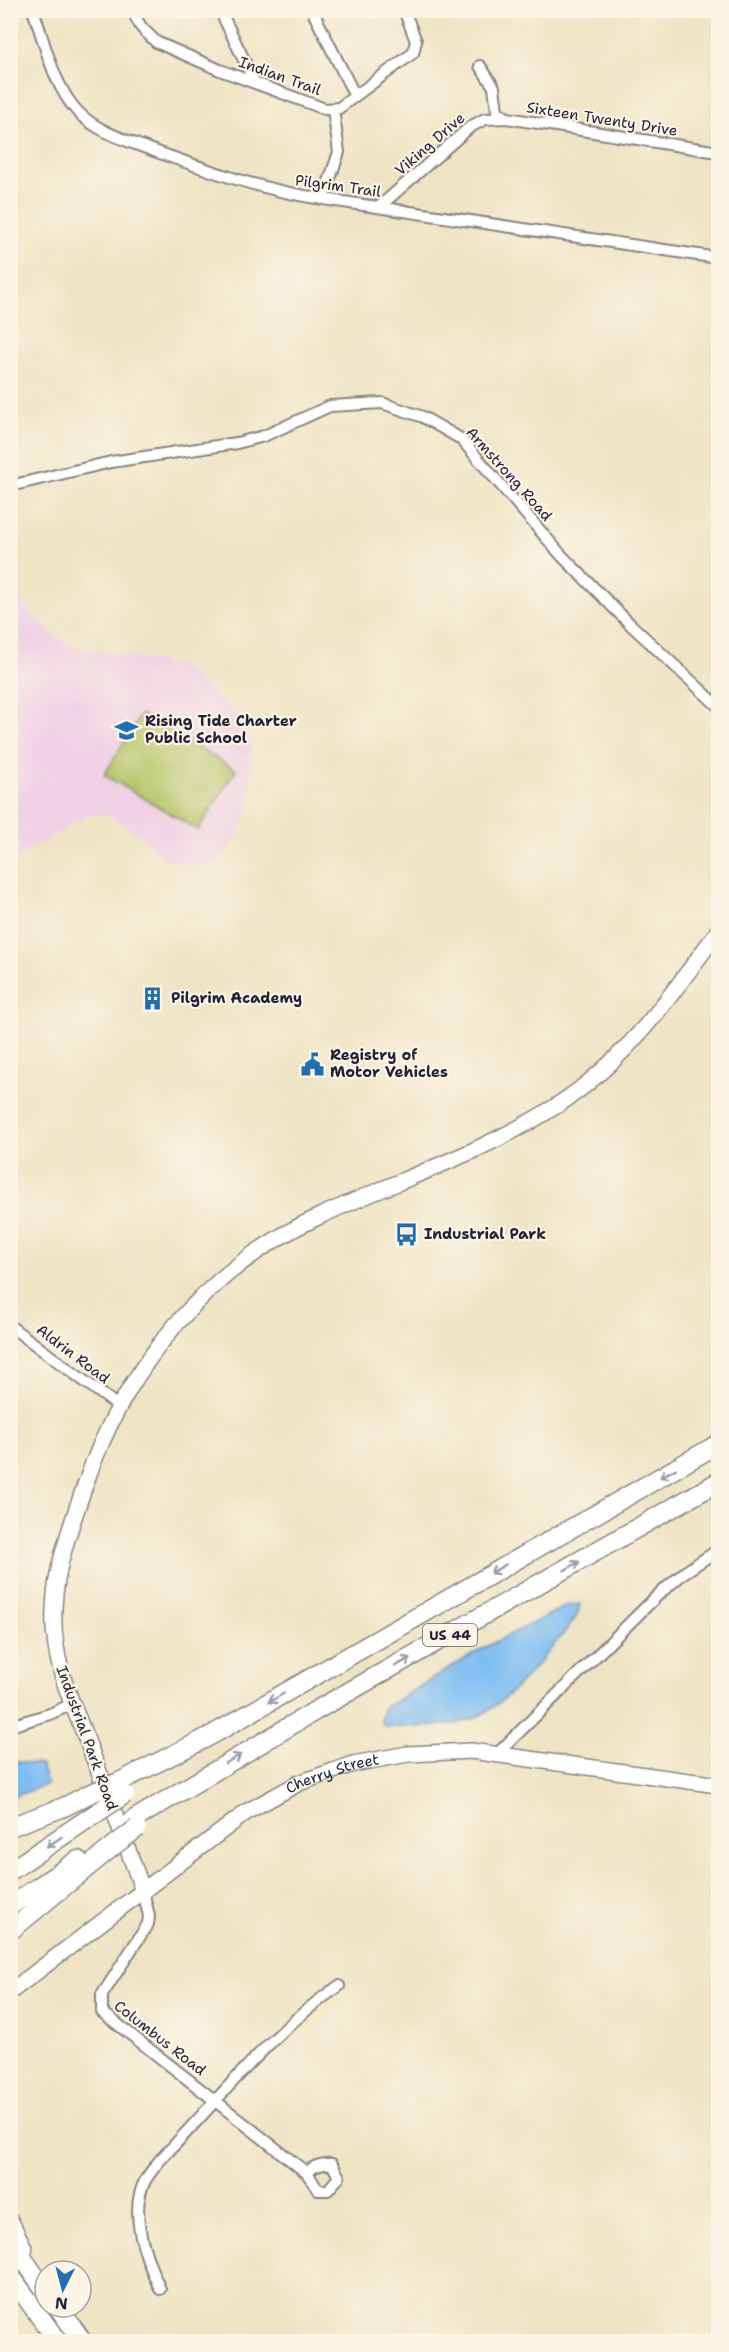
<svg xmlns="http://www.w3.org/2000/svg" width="729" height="2352" viewBox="0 0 729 2352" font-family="'Shantell Sans',sans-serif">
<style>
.built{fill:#f0d0e4}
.green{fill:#b4c568;stroke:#6b7452;stroke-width:1.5}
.water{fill:#7ebdf2;stroke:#507096;stroke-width:1.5}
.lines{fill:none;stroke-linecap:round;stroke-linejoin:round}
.street-casing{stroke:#888380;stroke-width:14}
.secondary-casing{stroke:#888380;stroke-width:18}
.highway-casing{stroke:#888380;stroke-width:21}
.street{stroke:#fff;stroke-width:10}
.secondary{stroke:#fff;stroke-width:15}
.highway{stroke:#fff;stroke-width:18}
.highway-bridge-casing{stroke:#888380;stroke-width:21;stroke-linecap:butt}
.highway-bridge{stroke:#fff;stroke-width:18}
.oneway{stroke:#9c9ca7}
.labels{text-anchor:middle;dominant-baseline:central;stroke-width:4.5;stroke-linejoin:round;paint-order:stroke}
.shield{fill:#fcf5e5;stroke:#63616e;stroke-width:1.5}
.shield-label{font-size:14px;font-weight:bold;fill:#22223b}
.street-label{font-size:15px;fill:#22223b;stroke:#fcf5e5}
.poi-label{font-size:15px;font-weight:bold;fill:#22223b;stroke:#fcf5e5;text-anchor:start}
</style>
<rect width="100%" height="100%" fill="#fcf5e5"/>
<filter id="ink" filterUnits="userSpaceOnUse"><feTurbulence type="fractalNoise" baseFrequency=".0167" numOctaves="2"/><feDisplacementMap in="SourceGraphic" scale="12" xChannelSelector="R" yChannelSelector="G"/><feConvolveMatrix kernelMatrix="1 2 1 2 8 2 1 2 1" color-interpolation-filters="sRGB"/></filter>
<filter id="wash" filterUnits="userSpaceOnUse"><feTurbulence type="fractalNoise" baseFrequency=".008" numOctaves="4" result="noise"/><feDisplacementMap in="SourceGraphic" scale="24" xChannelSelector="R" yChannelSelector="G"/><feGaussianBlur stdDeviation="1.35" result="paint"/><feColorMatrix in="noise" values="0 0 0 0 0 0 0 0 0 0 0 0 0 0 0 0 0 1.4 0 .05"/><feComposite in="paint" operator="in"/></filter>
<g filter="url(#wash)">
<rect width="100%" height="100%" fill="#eee4c4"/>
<path class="built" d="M10,578L20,598L40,623L70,646L181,665L236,715L251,744L249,806L235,843L217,863L191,865L164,859L135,832L108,815H88L23,854L11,856Z"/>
<path class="green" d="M141,714L236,770L198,830L104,775Z"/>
<path class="water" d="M580,1604L577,1616L568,1628C541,1659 504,1712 463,1722C439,1728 410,1726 385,1727C379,1720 380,1716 384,1708L480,1650L568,1605Z
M11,1761L41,1765L47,1784L11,1798Z"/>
</g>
<g filter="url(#ink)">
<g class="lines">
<defs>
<path id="street" d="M33,10C45,43 53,85 77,111C96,132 131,142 157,152C208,170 256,188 310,197L718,258
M132,10L141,27L156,42L220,70L325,109L339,108L413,53L416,41L404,10
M220,10L255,83
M312,10L355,96
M480,66L494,87L497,111L507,118L718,152
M323,199L339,152L333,109
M379,207L470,127L485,119L506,118
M10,486L111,462L237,443L264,436L330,406L382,403L423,417L461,439L562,556L631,625L718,706
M10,1326L118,1406
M10,1726L50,1714L72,1704
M498,1753L658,1595L685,1572L718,1550
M143,1891L149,1916L148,1924L102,1995V2012L307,2173L318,2190H328L339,2177L332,2164C324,2163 312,2166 307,2173
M160,2289C146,2259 127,2211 146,2179C150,2173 155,2166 160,2160C218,2101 270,2032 339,1986"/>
<g id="secondary">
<path d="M143,1891C126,1844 109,1797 91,1751C78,1716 61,1683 56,1646C47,1590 66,1540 84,1488C124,1369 204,1269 320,1216C398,1180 483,1153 556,1106C625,1062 671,996 718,931"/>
<path id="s1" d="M10,1992L248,1811L299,1783L353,1764L408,1754L471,1751L718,1785"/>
</g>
<path id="highway" d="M119,1782L210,1736L718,1444
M133,1820L315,1711L718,1482
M10,1827L64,1807L89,1794
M10,1871L98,1812
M10,1906L78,1860
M10,1931L111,1848
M10,2223L23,2249
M10,2240L45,2290
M10,2275L58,2342
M58,2307L83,2342"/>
</defs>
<use href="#street" class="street-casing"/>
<use href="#secondary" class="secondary-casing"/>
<use href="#highway" class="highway-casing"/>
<use href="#street" class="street"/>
<use href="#secondary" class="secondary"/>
<use href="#highway" class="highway"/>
<defs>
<path id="highway-bridge" d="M89,1794L119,1782
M98,1812L125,1794
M111,1848L137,1828"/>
</defs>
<use href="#highway-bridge" class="highway-bridge-casing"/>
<use href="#highway-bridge" class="highway-bridge"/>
</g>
<defs><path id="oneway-shaft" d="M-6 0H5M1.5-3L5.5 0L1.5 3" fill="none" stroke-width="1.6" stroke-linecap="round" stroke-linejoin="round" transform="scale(1.5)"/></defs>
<g class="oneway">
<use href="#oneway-shaft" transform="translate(668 1473) rotate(151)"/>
<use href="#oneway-shaft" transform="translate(572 1566) rotate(-30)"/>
<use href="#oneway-shaft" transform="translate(498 1569) rotate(149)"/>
<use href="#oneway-shaft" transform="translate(403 1662) rotate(-29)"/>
<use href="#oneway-shaft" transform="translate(276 1698) rotate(150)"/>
<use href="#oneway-shaft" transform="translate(233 1759) rotate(-30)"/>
<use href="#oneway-shaft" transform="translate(54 1842) rotate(146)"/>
</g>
</g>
<defs>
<symbol id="school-bare" viewBox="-9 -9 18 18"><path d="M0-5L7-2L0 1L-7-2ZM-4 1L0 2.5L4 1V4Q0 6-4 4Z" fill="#1f6fb2" stroke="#fcf5e5" stroke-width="2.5" paint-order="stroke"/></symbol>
<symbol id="building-bare" viewBox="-9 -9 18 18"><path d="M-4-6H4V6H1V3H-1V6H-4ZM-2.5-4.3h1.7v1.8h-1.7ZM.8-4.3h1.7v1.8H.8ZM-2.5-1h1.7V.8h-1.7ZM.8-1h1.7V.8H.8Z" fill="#1f6fb2" stroke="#fcf5e5" stroke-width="2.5" paint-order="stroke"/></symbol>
<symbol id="civic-bare" viewBox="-9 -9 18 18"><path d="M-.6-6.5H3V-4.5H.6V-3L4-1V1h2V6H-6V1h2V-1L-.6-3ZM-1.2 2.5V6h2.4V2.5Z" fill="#1f6fb2" stroke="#fcf5e5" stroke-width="2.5" paint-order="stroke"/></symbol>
<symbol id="bus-bare" viewBox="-9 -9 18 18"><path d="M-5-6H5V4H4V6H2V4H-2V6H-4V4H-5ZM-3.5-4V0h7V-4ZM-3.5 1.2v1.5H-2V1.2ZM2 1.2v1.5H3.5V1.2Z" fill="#1f6fb2" stroke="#fcf5e5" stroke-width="2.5" paint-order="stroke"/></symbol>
</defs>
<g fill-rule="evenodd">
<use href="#school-bare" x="110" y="714" width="33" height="33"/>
<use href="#building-bare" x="136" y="982" width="33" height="33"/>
<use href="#civic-bare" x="296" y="1048" width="33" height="33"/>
<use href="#bus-bare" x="390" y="1218" width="33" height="33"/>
</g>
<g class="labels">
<rect class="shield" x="423" y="1624" width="54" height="22" rx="4.5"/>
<g class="shield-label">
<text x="450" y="1635">US 44</text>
</g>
<g class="street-label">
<text transform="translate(280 76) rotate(20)">Indian Trail</text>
<text transform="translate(602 119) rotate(9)">Sixteen Twenty Drive</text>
<text transform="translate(430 144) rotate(-41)">Viking Drive</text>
<text transform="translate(338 186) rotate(8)">Pilgrim Trail</text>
<text transform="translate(509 474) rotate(48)">Armstrong Road</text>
<text transform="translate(73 1354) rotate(37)">Aldrin Road</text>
<text transform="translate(87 1738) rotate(70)">Industrial Park Road</text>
<text stroke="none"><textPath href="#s1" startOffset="392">Cherry Street</textPath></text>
<text transform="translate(160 2038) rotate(38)">Columbus Road</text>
</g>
<g class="poi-label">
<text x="145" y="721">Rising Tide Charter<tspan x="145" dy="17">Public School</tspan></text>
<text x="171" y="998">Pilgrim Academy</text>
<text x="330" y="1055">Registry of<tspan x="330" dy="17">Motor Vehicles</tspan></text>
<text x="424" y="1234">Industrial Park</text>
</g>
</g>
<rect width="729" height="2352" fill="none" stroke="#fcf5e5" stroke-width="36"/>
<g transform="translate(63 2289) rotate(186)"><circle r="28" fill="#fcf5e5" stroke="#a5a1a1" stroke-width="1.5"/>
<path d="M0-4.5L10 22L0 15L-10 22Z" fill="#1f6fb2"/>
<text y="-9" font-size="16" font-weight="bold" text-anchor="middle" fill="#22223b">N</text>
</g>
</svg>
